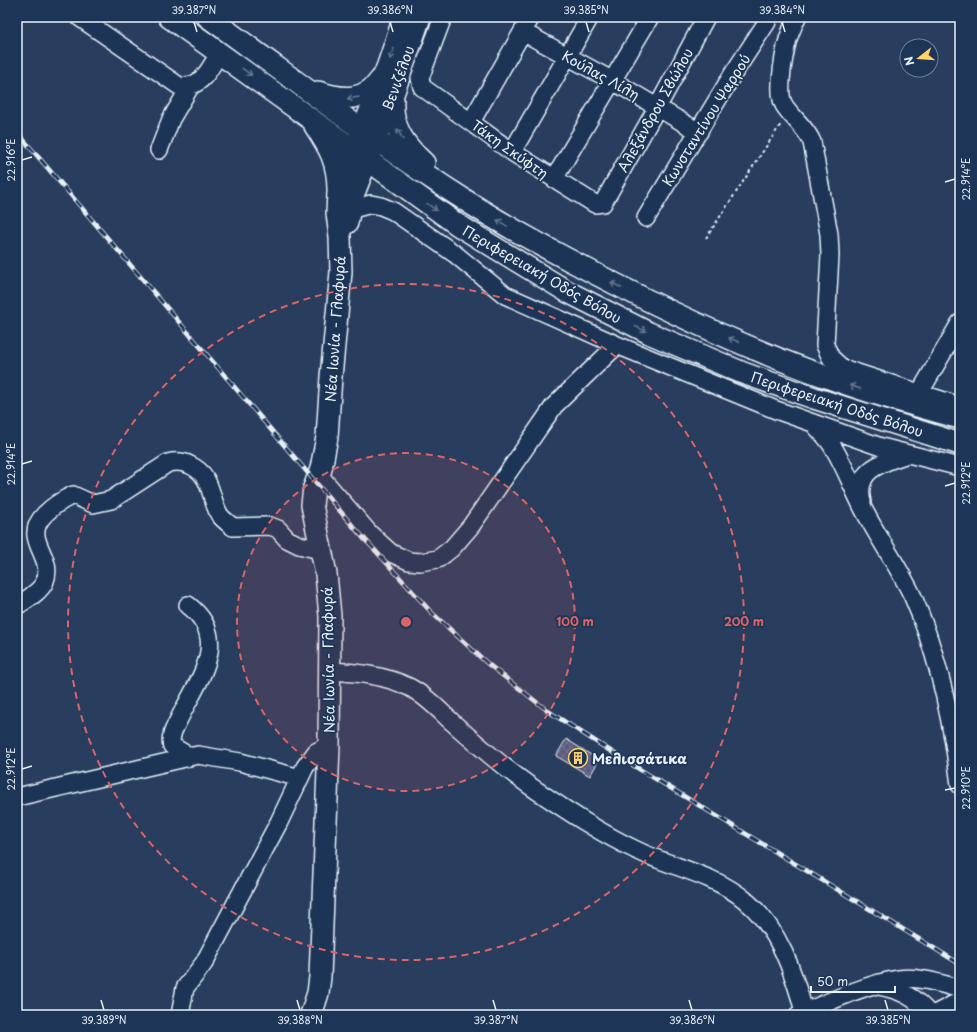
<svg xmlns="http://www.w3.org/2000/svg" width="977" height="1032" viewBox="0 0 977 1032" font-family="'Playpen Sans',sans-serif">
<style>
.building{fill:url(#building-cross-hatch);stroke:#e8f1f8}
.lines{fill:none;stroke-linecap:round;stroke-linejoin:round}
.minor-casing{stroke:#e8f1f8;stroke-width:20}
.major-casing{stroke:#e8f1f8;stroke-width:24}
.path{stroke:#e8f1f8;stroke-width:2;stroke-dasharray:3 3;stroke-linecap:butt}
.minor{stroke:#1d3557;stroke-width:17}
.major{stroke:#1d3557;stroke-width:21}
.rail-casing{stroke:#e8f1f8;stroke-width:4.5}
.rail{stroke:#1d3557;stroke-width:3;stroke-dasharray:9;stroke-linecap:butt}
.oneway{stroke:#64778f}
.ticks{fill:none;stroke:#e8f1f8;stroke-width:1.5}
.ring{fill:none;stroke:#db6466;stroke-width:2;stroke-dasharray:7 5}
.labels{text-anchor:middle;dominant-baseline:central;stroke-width:3.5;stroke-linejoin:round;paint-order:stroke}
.street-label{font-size:14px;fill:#e8f1f8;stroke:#1d3557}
.poi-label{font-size:14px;font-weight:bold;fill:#e8f1f8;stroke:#1d3557;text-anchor:start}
.centre{fill:#db6466;stroke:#1d3557;stroke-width:2}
.ring-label{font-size:12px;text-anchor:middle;font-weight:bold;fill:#db6466;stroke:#1d3557;stroke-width:3.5;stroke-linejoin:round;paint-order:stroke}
.neatline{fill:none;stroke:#e8f1f8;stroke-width:1.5}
.ticks-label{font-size:10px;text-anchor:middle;fill:#e8f1f8}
</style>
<defs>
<pattern id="building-cross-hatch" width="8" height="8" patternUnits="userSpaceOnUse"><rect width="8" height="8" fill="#5b5c7f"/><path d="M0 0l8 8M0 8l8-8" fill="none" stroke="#737492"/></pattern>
</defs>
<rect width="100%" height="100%" fill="#293d5f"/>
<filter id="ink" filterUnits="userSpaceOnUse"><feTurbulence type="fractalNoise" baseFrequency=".025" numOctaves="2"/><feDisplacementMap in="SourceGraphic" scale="8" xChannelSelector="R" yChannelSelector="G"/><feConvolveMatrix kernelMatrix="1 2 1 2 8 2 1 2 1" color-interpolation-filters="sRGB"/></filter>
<g filter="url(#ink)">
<path class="building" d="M566,739L599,760L590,776L556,756Z"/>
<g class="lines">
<defs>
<path id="minor" d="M79,17L179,86C200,90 210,69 219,53
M443,17L420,78L422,87L512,152L595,204L603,203L657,108L706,17
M797,17C795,22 793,26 791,31C785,45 776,92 784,105C792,118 806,127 812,142L829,234L830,255L825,345L831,358L842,368L960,406
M523,32L613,81L699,132
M471,122L531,17
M159,150L171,119L190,87
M512,152L590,17
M554,179L650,17
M349,210L371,204L381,206L393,211L455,254L505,295L617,345L776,410L881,447L960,467
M646,218L733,74L767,22
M919,394L960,323
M813,423C819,430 826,436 831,444C845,465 853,490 865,512C880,541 899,567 913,597C939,656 952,721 960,785
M320,476L370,534L391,553L409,561L420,562L438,559L452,548L471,526L554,406L617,345
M862,502C854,470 881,463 905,455
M20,604C29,598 41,591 45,581C55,555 20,539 45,514C53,506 62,500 73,495L93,504L111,500L168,463C176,461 182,461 190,465C212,475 209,495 219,514C222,519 228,523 233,527L270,526L278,529L287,539L299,545L320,550
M188,605C232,639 198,680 180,717C175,727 169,736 172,746L189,756
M331,671C357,673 385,675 409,687C425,695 439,710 452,722C478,745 504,768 533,788C566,810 600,833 636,850C671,867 714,874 745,900C779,928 794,973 805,1015
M17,797L198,755L240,762L300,778
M878,986C900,990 916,997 930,1015
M180,1015L185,988L204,963L279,822L305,767L316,752L329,745
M798,1015C830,1002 865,984 899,979C919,976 942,984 960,989
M933,1015L960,1001"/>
<path id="major" d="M169,17L458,225L568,292L649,333L743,373L814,398L960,444
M208,17C294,79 378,145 468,202C502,224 537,243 573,262C654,305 737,345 824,376C868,393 914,405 960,418
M318,92C342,100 365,102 381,79
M393,99C391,126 404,145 424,163
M315,126C329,147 338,162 338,189
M347,223L352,198L393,94L420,17
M311,1015L318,993L320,977L329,745L330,616L326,574L312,505L314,488L321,469L327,437L331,377L341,272L340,237L337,213L338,193L388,65L404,17"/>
</defs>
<use href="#minor" class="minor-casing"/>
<use href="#major" class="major-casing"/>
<path class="path" d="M706,238L781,124"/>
<use href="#minor" class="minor"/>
<use href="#major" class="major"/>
<defs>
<path id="rail" d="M17,132L353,526L431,612L488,664L548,711L626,761L960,964"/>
</defs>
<use href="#rail" class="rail-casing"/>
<use href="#rail" class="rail"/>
</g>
<defs><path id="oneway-shaft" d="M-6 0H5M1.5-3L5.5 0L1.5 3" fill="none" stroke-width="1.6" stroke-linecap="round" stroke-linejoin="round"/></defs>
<g class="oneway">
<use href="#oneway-shaft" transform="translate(392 54) rotate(110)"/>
<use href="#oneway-shaft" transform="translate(247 72) rotate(36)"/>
<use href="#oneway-shaft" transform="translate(353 98) rotate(172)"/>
<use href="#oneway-shaft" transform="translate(400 134) rotate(-118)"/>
<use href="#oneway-shaft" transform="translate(432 207) rotate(35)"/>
<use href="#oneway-shaft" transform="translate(502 223) rotate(-149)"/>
<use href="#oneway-shaft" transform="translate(616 285) rotate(-152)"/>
<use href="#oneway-shaft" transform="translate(641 329) rotate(25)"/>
<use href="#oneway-shaft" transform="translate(734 340) rotate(-157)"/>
<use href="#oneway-shaft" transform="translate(855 387) rotate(-161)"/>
</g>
</g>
<path class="ticks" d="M194,22L197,32M390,22L393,32M586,22L589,32M782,22L785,32M22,160L32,157M945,182L955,179M22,464L32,461M945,486L955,483M22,769L32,766M945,790L955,788M101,1000L104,1010M297,1000L300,1010M493,1000L496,1010M689,1000L692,1010M885,1000L888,1010"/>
<circle cx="406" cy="622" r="169" fill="#db6466" fill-opacity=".12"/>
<g class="ring">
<circle cx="406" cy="622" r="169"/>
<circle cx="406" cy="622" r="338"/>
</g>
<defs>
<symbol id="building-ring" viewBox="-11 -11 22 22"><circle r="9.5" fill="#1d3557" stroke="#ffd166" stroke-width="1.5"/><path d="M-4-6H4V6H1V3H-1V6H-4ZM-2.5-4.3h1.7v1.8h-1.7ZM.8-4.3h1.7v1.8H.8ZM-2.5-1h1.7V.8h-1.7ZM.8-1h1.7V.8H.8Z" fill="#ffd166"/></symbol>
</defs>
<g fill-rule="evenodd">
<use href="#building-ring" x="567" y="747" width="22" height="22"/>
</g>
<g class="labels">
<g class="street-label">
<text transform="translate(601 75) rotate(29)">Κούλας Λίλη</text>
<text transform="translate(398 78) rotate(-70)">Βενιζέλου</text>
<text transform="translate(655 110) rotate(-61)">Αλεξάνδρου Σβώλου</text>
<text transform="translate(706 120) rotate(-58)">Κωνσταντίνου Ψαρρού</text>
<text transform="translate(510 149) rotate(35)">Τάκη Σκύφτη</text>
<text transform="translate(542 274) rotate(30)">Περιφερειακή Οδός Βόλου</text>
<text transform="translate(335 329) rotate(-86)">Νέα Ιωνία - Γλαφυρά</text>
<text transform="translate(837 404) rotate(18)">Περιφερειακή Οδός Βόλου</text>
<text transform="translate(328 660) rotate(-91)">Νέα Ιωνία - Γλαφυρά</text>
</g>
<g class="poi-label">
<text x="592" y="758">Μελισσάτικα</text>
</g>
</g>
<circle cx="406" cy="622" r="6" class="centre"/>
<g class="ring-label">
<text x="575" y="626">100 m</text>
<text x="744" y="626">200 m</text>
</g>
<rect width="977" height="1032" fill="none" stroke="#1d3557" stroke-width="44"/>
<g transform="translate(919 58) rotate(253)"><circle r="19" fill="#1d3557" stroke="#6e8097"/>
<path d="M0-3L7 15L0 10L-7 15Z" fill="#ffd166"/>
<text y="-6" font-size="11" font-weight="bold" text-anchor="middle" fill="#e8f1f8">N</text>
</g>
<path d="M811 986v6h84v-6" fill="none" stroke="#e8f1f8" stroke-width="2"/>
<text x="817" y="986" font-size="12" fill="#e8f1f8" stroke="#1d3557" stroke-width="3" paint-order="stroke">50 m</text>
<rect x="22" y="22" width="933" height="988" class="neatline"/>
<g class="ticks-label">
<text x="194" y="14">39.387°N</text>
<text x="390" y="14">39.386°N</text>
<text x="586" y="14">39.385°N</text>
<text x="782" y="14">39.384°N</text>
<text transform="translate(11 160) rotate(-90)" y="4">22.916°E</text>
<text transform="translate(966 179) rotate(-90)" y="4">22.914°E</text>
<text transform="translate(11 464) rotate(-90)" y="4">22.914°E</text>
<text transform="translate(966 483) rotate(-90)" y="4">22.912°E</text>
<text transform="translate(11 769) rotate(-90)" y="4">22.912°E</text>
<text transform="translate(966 788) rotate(-90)" y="4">22.910°E</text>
<text x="104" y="1024">39.389°N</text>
<text x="300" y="1024">39.388°N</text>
<text x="496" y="1024">39.387°N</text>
<text x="692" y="1024">39.386°N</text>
<text x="888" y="1024">39.385°N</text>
</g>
</svg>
